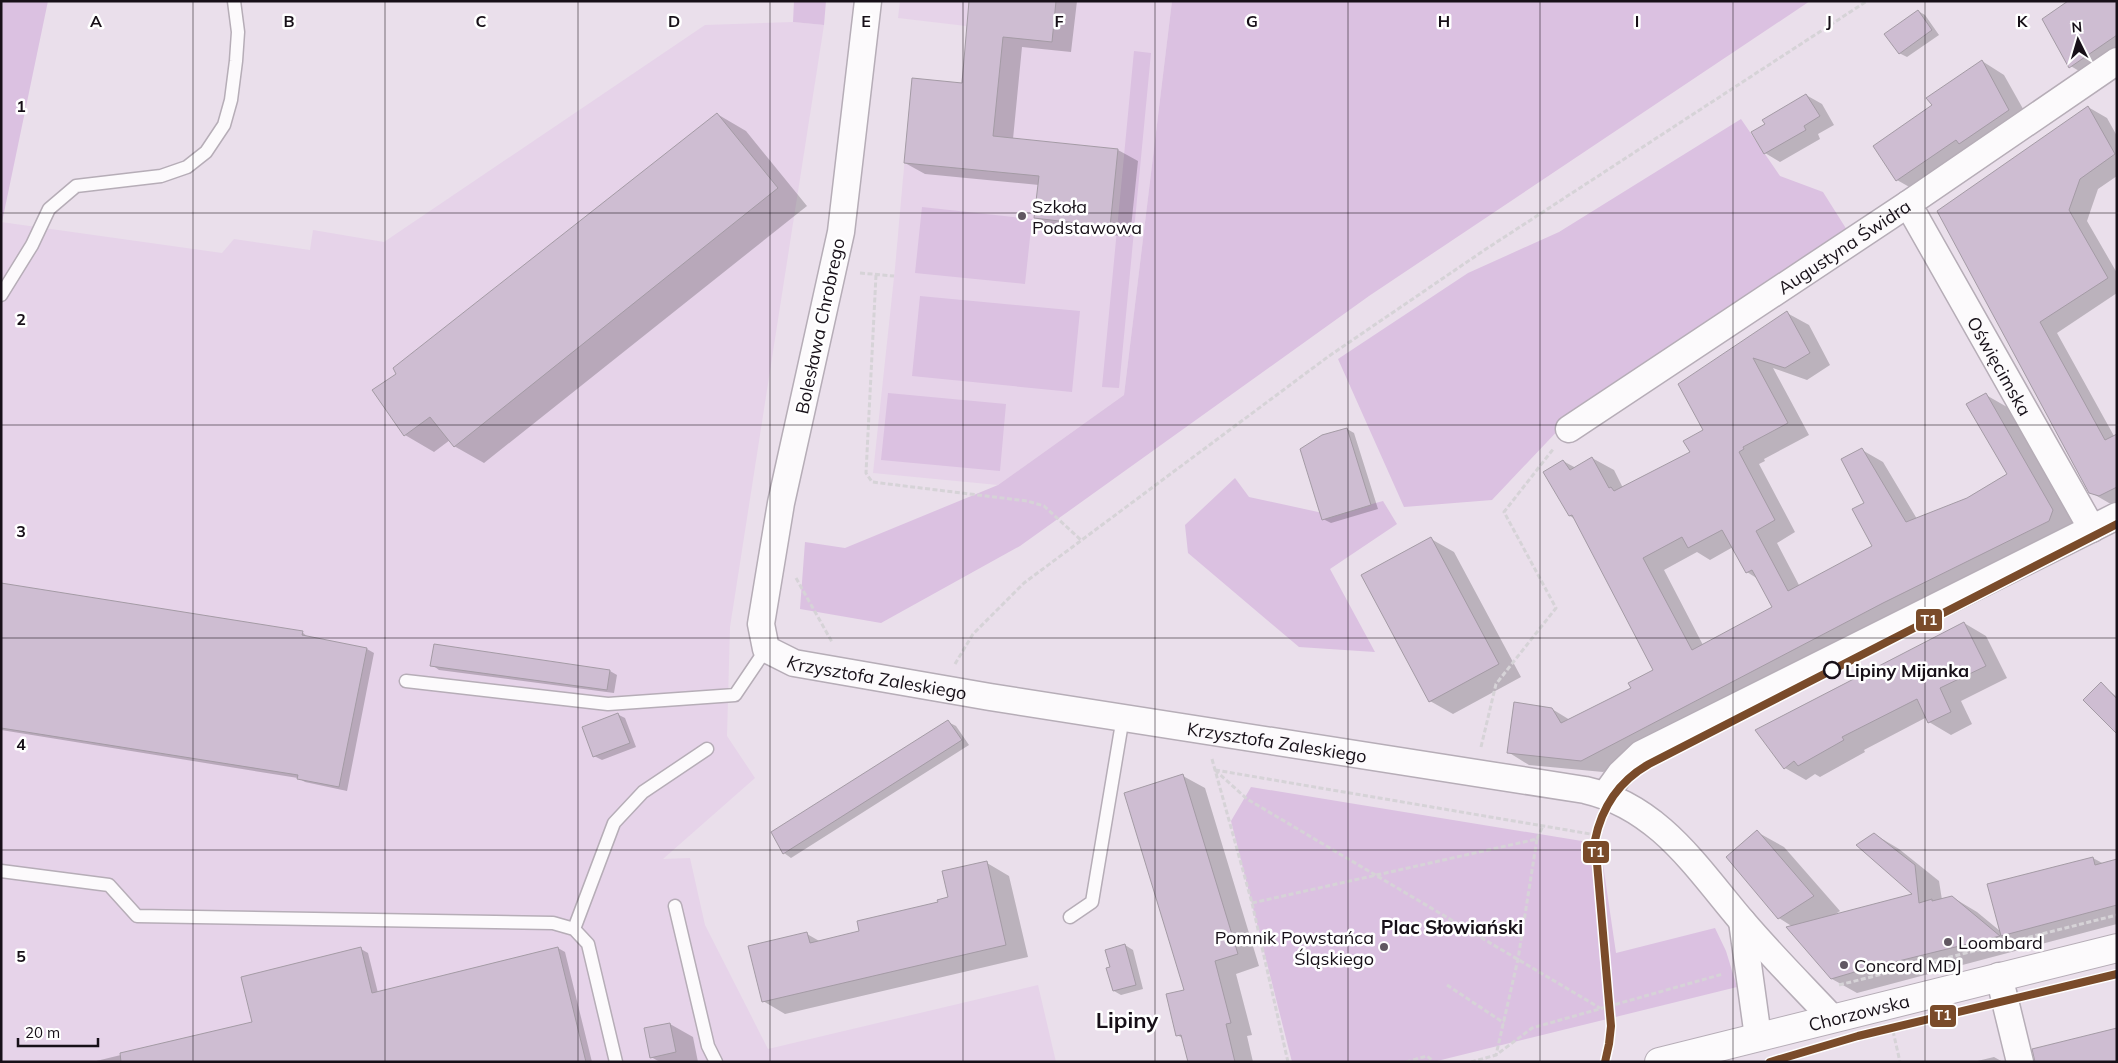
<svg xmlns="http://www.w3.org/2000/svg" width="2118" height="1063" viewBox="0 0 2118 1063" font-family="Mulish,sans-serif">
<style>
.built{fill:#e6d3e9}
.green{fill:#dbc1e1}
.shadow{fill:#0003;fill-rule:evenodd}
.building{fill:#cebdd2;stroke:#a49ba5;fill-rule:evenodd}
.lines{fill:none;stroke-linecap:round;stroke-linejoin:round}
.lane-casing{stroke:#b6adb7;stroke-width:15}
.street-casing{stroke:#b6adb7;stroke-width:29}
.secondary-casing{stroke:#b6adb7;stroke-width:30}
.path{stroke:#d6d3d7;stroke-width:3;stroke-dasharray:5 2.5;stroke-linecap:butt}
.lane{stroke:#fcfafc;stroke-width:12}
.street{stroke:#fcfafc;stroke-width:26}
.secondary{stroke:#fcfafc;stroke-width:28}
.tram-1-casing{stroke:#fff;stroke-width:11}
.tram-1{stroke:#7a4b2a;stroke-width:8}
.grid{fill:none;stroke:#171018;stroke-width:1;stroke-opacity:0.55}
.poi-dot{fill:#615862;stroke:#fff;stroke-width:2}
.stop-dot{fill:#fff;stroke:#171018;stroke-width:2.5}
.labels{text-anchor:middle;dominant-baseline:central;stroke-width:5;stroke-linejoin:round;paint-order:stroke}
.poi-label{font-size:18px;fill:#171018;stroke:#fff;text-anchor:start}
.street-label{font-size:18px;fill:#171018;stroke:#fff}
.stop-label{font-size:18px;font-weight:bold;fill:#171018;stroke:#fff;text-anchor:start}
.neighbourhood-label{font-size:19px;font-weight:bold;fill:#171018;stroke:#fff}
.district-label{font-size:22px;font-weight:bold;fill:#171018;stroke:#fff}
.grid-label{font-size:16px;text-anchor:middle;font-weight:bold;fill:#171018;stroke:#fff;stroke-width:5;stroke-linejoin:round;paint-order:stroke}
.line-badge{stroke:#fff;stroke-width:2}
.badge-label{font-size:14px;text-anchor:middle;font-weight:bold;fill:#fff}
</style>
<rect width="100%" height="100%" fill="#eadfeb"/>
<path class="built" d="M900,1H1172L1124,395L998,485L873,473L895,268L912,78L961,83L967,34L966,26L898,18Z
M793,22L824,25L730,627L727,736L755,778L663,859L690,858L705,925L768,1049L1038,985L1056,1062H1V222L222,253L234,239L310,250L313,230L384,242L705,25Z"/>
<path class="green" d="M1,1H48L2,222H1Z
M794,1H826L824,25L793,22Z
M1172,1H1810L1369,296L1020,546L881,623L800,609L805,542L845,548L998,485L1124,395Z
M1134,51L1151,53L1119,388L1102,387Z
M1741,119L1780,176L1823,192L1847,230L1564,424L1492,500L1404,507L1338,359L1468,273L1559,232Z
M922,207L1032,219L1025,284L915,273Z
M920,296L1080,311L1072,392L912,376Z
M888,393L1006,404L1000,471L881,460Z
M1235,478L1249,497L1332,515L1383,501L1397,524L1330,569L1375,652L1299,647L1188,553L1185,525Z
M1251,787L1600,844L1616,953L1715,928L1726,951L1737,987L1433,1062H1292L1231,821Z"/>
<path class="shadow" d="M971,1H1077L1071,52L1022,47L1013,139L1118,150L1138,161L1130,237L1055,229L1036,218L1039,185L925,174L905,163L963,84Z
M2117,1V61L2091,78L2069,65Z
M1918,11L1925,15L1939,35L1907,57L1899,53Z
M1982,61L2004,75L2031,123L1920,193L1897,180L1874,146L1934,105Z
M1806,95L1822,104L1834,125L1818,134L1820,139L1780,162L1765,153L1767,124Z
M2088,107L2107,118L2117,136V176L2098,189L2087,221L2117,273V293L2057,333L2114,436L2117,435V505L2109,503L2090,492L1938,211Z
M717,114L746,131L807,206L484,463L454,446L450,440L434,452L405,435L398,374Z
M1787,313L1809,325L1830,365L1807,380L1773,368L1809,435L1764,459L1765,461L1759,464L1795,532L1777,543L1800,587L1873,546L1866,503L1862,450L1883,462L1917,519L1967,499L2008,474L1986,395L2007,407L2074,523L2070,533L1905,615L1603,772L1529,765L1508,752L1552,709L1570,720L1632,688L1655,670L1575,519L1570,516L1563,461L1576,468L1592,458L1614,470L1623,488L1691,453L1705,431L1680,384ZM1733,547L1747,572L1758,579L1773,608L1703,645L1664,570L1697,552L1710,560Z
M1347,429L1354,433L1378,509L1331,523L1323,519Z
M1431,539L1454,552L1521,677L1453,714L1430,701Z
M1,585L302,632L309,638L367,649L374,653L347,791L305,782L298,778L1,730Z
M1964,623L1986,636L2007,678L1961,701L1972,724L1951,735L1929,722L1927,717L1864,750L1865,752L1820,777L1815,774L1806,780L1785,768Z
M432,665L610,671L617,675L614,693L439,670Z
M2101,684L2117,697V733Z
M617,714L625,718L636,747L602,760L594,756Z
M948,722L956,726L969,745L791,858L784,853Z
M1183,776L1205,788L1259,966L1236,974L1252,1035L1247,1036L1253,1062H1190L1184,1039L1177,1035L1186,991Z
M1757,832L1784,847L1840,911L1834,915L1915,895L1874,834L1899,849L1939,881L1942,900L1952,897L1977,912L2000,931L2093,858L2104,864L2117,861V924L1857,993L1832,979L1793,927L1779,918Z
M987,863L1009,876L1028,957L785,1014L763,1001L807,934L821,942L861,932L939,903L949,898Z
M1125,945L1133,950L1143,989L1121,995L1114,991L1111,968Z
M558,948L565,952L592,1062H92L253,1023L361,949L368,953L378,993Z
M670,1024L693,1037L698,1062H660L651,1057Z
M1994,1057L2003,1062H1973Z"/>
<path class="building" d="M969,1H1056L1052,42L1003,37L993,136L1118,149L1110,227L1034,218L1039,176L904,163L912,78L962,83Z
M2068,1H2117V35L2069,68L2042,19Z
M1918,10L1932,30L1899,54L1884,34Z
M1982,60L2009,110L1959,144L1956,140L1896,181L1873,146L1932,105L1926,98Z
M1806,94L1820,116L1804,126L1806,130L1764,154L1751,132L1765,124L1762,120Z
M2088,106L2115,154L2080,179L2069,210L2108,278L2040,322L2105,440L2117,434V487L2099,496L2089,493L1937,211Z
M717,113L778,188L454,447L430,417L404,436L372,390L396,374L393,368Z
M1787,311L1810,353L1785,368L1753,358L1788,423L1743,447L1744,449L1739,452L1775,520L1756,531L1788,591L1872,546L1852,509L1864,503L1841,459L1862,448L1906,522L1967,498L2007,474L1966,404L1986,393L2053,510L2049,521L1883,603L1581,761L1507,753L1514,702L1552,708L1561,723L1631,688L1628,683L1653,670L1572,515L1569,516L1543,472L1563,460L1570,470L1592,457L1609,488L1611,487L1614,491L1690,452L1683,441L1703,430L1678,384ZM1722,530L1746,573L1752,570L1772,607L1692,650L1643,558L1682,537L1688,548Z
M1347,428L1371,505L1322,520L1300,449L1322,435Z
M1431,537L1499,664L1429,702L1361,575Z
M1,583L303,631L302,635L367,648L339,787L297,779L298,775L1,728Z
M1964,622L1986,666L1940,688L1951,712L1928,723L1917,699L1842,737L1844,740L1798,766L1794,761L1784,769L1755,730Z
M434,644L610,670L607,690L430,666Z
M2101,682L2117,699V734L2083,700Z
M618,713L630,743L593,757L582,727Z
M948,720L962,740L783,854L771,832Z
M1183,774L1238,954L1215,961L1231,1023L1226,1024L1235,1062H1188L1181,1035L1176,1036L1166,994L1184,990L1124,793Z
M1757,830L1814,896L1778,919L1726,857Z
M1874,833L1915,865L1919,903L1932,899V901L1952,896L2000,936L1858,971L1831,979L1786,927L1912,894L1856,845Z
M2093,857L2095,865L2117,859V905L2001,936L1987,884Z
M987,861L1006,945L762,1002L748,946L807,932L810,943L859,931L857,921L938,902L937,900L948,897L942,871Z
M1125,944L1136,985L1113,991L1106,968L1110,967L1105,950Z
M361,947L372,993L558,947L586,1062H121L120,1053L252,1022L241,977Z
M670,1023L676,1052L650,1058L644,1028Z
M2117,1028V1062H2035L2032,1049Z"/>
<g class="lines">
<defs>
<path id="lane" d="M1,295L32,245L49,209L76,186L161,176L187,167L206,152L224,125L231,100L236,61L238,32L234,1
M406,681L608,704L735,695L766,649
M1,871L109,885L137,916L553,923L574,929L588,944L616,1062
M675,906L708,1046L716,1062
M1070,917L1092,902L1123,717
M574,929L614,823L643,792L707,749"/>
<g id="street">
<path id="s1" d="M868,1L841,232L781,503L761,624L766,649L794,663L990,697L1585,790C1659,807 1696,867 1742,921C1770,954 1802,986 1832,1018"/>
<path id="s2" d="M1908,204L2092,529"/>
<path id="s3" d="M1569,429L1908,204L2117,61"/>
<path d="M1605,795L1620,774L1641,754L2117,516"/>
<path d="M1742,921L1758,1037"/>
<path d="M1999,976L2020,1062"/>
</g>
<g id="secondary">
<path id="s4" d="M1659,1062L2117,948"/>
</g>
</defs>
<use href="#lane" class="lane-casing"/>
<use href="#street" class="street-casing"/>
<use href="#secondary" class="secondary-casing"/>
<path class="path" d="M860,273L894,276
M876,275L866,473L872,482L1027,501L1044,506L1082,541
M796,578L832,642
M955,664L973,634L1024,583L1329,356L1483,251L1867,1
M1481,747L1496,684L1556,608L1504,512L1554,448
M1212,759L1252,903L1288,1062
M1215,770L1247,799L1600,1008
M1215,770L1602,836
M1537,839L1543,826
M1252,903L1537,839L1518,959L1496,1055
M1447,985L1504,1023
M1839,985L2117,915
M1893,1031L1900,1062
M1406,1062L1427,1056L1434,1062
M1471,1062L1496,1055L1532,1028L1723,974"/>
<use href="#lane" class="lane"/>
<use href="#street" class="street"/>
<use href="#secondary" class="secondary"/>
<defs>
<path id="tram-1" d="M1605,1062L1609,1044L1611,1026L1595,840C1602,806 1619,781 1649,764L2117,524
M1770,1062L1858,1036L2117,974"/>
</defs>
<use href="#tram-1" class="tram-1-casing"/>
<use href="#tram-1" class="tram-1"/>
</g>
<path class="grid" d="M193,1V1062M385,1V1062M578,1V1062M770,1V1062M963,1V1062M1155,1V1062M1348,1V1062M1540,1V1062M1733,1V1062M1925,1V1062M1,213H2117M1,425H2117M1,638H2117M1,850H2117"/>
<g class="poi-dot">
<circle cx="1022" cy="216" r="5"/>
<circle cx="1948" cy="942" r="5"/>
<circle cx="1384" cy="947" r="5"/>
<circle cx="1844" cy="965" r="5"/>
</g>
<circle class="stop-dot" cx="1832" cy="670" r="8"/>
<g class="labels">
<g class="poi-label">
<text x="1032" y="206">Szkoła<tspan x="1032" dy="21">Podstawowa</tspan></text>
<text x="1374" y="937" text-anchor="end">Pomnik Powstańca<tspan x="1374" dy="21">Śląskiego</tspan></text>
<text x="1958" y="942">Loombard</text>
<text x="1854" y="965">Concord MDJ</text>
</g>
<g class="street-label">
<text stroke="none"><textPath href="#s3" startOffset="330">Augustyna Świdra</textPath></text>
<text transform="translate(820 326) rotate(-78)">Bolesława Chrobrego</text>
<text stroke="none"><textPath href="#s2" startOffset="186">Oświęcimska</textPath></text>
<text stroke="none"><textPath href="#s1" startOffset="774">Krzysztofa Zaleskiego</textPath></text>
<text stroke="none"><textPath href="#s1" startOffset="1179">Krzysztofa Zaleskiego</textPath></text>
<text stroke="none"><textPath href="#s4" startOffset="206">Chorzowska</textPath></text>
</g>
<g class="stop-label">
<text x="1845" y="670">Lipiny Mijanka</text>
</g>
<g class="neighbourhood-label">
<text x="1452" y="927">Plac Słowiański</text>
</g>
<g class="district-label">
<text x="1127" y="1020">Lipiny</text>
</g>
</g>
<g class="grid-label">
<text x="96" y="27">A</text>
<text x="289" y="27">B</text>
<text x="481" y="27">C</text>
<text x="674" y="27">D</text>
<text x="866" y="27">E</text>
<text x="1059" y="27">F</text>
<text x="1252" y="27">G</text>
<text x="1444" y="27">H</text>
<text x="1637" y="27">I</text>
<text x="1829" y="27">J</text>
<text x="2022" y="27">K</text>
<text x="21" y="112">1</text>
<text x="21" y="325">2</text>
<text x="21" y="537">3</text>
<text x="21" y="750">4</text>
<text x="21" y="962">5</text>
</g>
<g class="line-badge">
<rect x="1915" y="608" width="28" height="24" rx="5" fill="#7a4b2a"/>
<rect x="1582" y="840" width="28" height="24" rx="5" fill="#7a4b2a"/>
<rect x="1929" y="1004" width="28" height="24" rx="5" fill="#7a4b2a"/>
</g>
<g class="badge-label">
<text x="1929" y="625">T1</text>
<text x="1596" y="857">T1</text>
<text x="1943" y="1020">T1</text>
</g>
<rect width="2118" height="1063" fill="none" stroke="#171018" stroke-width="5"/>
<g transform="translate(2078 40) rotate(355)" stroke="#ffffff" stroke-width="4" paint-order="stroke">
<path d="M0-4L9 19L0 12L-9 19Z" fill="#171018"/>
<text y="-8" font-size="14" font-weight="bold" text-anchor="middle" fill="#171018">N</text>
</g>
<path d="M18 1038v8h80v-8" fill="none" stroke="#171018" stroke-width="2.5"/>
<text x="25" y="1038" font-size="15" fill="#171018" stroke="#ffffff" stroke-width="4" paint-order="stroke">20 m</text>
</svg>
